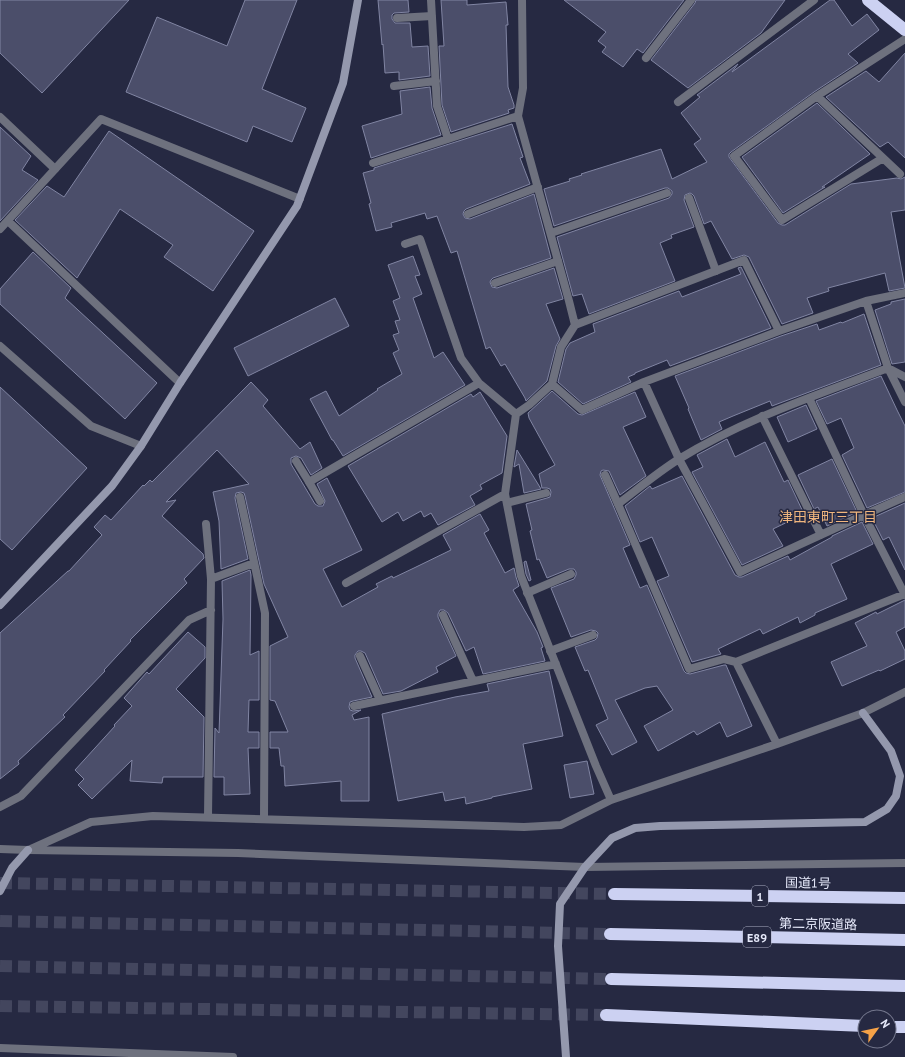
<svg xmlns="http://www.w3.org/2000/svg" width="905" height="1057" viewBox="0 0 905 1057" font-family="'PT Sans','Noto Sans JP',sans-serif">
<style>
.building{fill:#4b4e6a;stroke:#8185a3}
.lines{fill:none;stroke-linecap:round;stroke-linejoin:round}
.highway-tunnel{stroke:#43465e;stroke-width:12;stroke-dasharray:12 6;stroke-linecap:butt}
.lane{stroke:#6e717e;stroke-width:8}
.street{stroke:#6e717e;stroke-width:8}
.secondary{stroke:#9498ad;stroke-width:8}
.highway{stroke:#ccd1f2;stroke-width:12}
.labels{text-anchor:middle;dominant-baseline:central;stroke-width:3;stroke-linejoin:round;paint-order:stroke}
.shield{fill:#262942;stroke:#adb0c4;stroke-width:1}
.shield-label{font-size:12px;font-weight:bold;fill:#e7eafb}
.street-label{font-size:13px;fill:#e7eafb;stroke:#262942}
.neighbourhood-label{font-size:14px;fill:#f1b67e;stroke:#262942}
</style>
<rect width="100%" height="100%" fill="#262942"/>
<path class="building" d="M0,0H129L42,93L0,53Z
M245,0H297L262,89L306,108L292,142L253,126L247,142L126,92L157,17L227,46Z
M378,0H408L409,12L394,13L392,15V19L395,23H410L412,47L428,46L430,76L399,80V72L385,73L383,44L382,45Z
M441,0H467V5L506,2L508,25H506L508,87L514,105V108L508,110L509,113L451,132L442,105L439,46H444Z
M564,0H684L643,53L637,49L623,67L602,52L606,47L598,41L606,32Z
M696,0H785L761,33L688,88L651,60L695,3Z
M830,0H834L852,26L867,14L879,30L848,54L858,63L814,92L731,152L729,154V157L778,223L782,225H785L851,184L897,178L901,179L905,177V210L891,212L905,288L889,291L885,273L828,288L829,291L807,298L813,313L782,324L749,257L744,255L732,259L711,221L704,224L694,196L692,194L690,193L685,195L684,200L694,227L671,235L672,238L660,243L675,281L589,314L582,294L573,296L557,237L669,198L672,194V191L668,188H665L554,226L544,189L570,181L569,179L582,175L581,174L661,149L672,179L707,162L694,144L701,139L681,113L700,97L697,95L738,64L732,72Z
M905,53V158L888,142L880,147L826,97L866,71L879,82Z
M430,87L432,108L441,135L371,158L362,126L402,114L400,91Z
M817,103L870,154L822,187H825L783,213L742,157Z
M512,124L523,157L520,158L530,184L466,209L464,211L463,214L465,218L470,219L534,194L551,258L493,278L491,280L490,282L492,287L497,288L554,268L563,299L546,304L560,339L556,346L547,381L526,401L525,398L505,364L501,366L490,347L486,349L457,251L451,253L437,216L427,219L425,213L391,223L392,227L376,231L369,204L371,203L363,173L374,170V168Z
M0,127L31,156L22,170L38,180L0,221Z
M109,131L254,231L213,291L164,257L173,245L120,209L77,278L15,220L47,186L64,197Z
M33,252L71,288L65,298L157,383L125,419L0,304V289Z
M413,256L420,275L415,276L422,294L413,298L434,358L443,352L465,385L343,456L333,440H332L310,399L326,391L339,416L378,390L377,389L402,374L393,353L399,350L393,335L399,333L395,321L400,320L393,301L400,298L388,265Z
M741,267L771,328L670,366L667,360L635,373V374L628,377L631,382L583,404L558,382L566,349L570,343L595,332L593,324L679,291L682,297L741,274L738,268Z
M335,298L349,326L248,376L234,348Z
M905,299V362L892,364L875,310L891,304V302Z
M864,314L881,365L772,406L770,401L733,416L719,422L722,429L701,440L688,409L689,408L675,376L781,336L817,324L819,330L841,322L842,323Z
M881,376L897,410L905,426V492L867,508L842,455L854,448L841,418L827,424L816,401Z
M251,382L268,400L263,406L300,449L310,442L322,468L311,475L301,458L296,456L291,458V464L315,504L318,506H323L325,501L317,484L327,478L362,550L323,569L342,607L378,587L376,584L392,576L393,578L414,568L451,550L443,535L480,514L489,530L484,533L505,573L514,568L516,577L519,586L513,590L537,632L543,647L541,648L545,661L483,674L474,647L466,651L448,613L444,610H440L438,614V617L456,656L436,667L438,672L401,691L383,694L365,653L361,651H358L355,655V658L372,697L353,701L350,702L349,707L350,710L353,711L361,710L352,715L354,720L369,717V801H341V781L285,786L284,766H281L279,748H270V732H288L275,701L270,700V646L288,637L264,584L245,496L244,493L241,492L236,493L235,498L248,559L221,569L219,521L213,492L249,484L217,450L166,502L176,500L162,516L203,554L204,558L184,579L187,583L130,640L131,641L117,656L104,670L105,671L63,715L65,717L30,750L18,761L19,764L0,779V633L68,571H69L102,535L94,527L105,515L111,520L143,485L144,486L150,480L152,482Z
M0,387L87,468L12,550L0,539Z
M552,391L578,414L582,415L635,392L646,417L623,427L646,476L620,495L609,471L603,470L601,471L600,475L630,545L623,548L640,588L647,585L684,671L686,673L690,674L724,665H726L752,726L727,737L720,722L697,735L694,731L658,751L644,726L673,710L657,686L645,688L615,700L637,742L612,755L596,725L608,719L588,670L585,671L575,647L595,640L597,638L598,633L596,631L591,630L571,637L551,588L574,579L576,575V572L574,569H569L547,578L539,559L537,560L530,531L532,530L526,504L547,498L550,497L551,492L550,489L547,488H542L539,474L555,465L529,418L528,413Z
M480,392L507,436L502,473L480,485L482,489L470,496L475,505L438,525L431,513L424,517L421,511L403,521L398,512L382,522L348,466L471,394L473,397Z
M806,405L817,429L788,442L777,417Z
M727,439L735,457L765,442L784,482L788,480L804,514L773,529L783,546L742,565L692,472L703,467L697,455Z
M517,450L538,484L541,489L524,493L519,464L514,467Z
M832,459L857,512L827,526L818,507L814,509L798,475Z
M682,476L735,575L739,577H742L788,556L790,560L832,537V536L862,522L873,544L831,564L847,599L815,613V615L800,623L798,617L763,634L760,629L718,649L721,654L692,662L657,581L669,576L652,537L640,542L625,506L650,486L652,489Z
M905,503V570L889,537L883,540L872,518Z
M526,561L531,580L529,581L526,574L524,562Z
M250,570L251,575L250,655L259,651V700H249L248,732H259V748H248L250,794L224,795V777H214L215,728L219,733L223,619L222,581Z
M905,600V627L896,632L905,651V659L880,671L879,670L842,686L831,662L867,646L855,623L876,612L877,614Z
M188,632L205,647V658L176,689L204,717L203,777H163L162,783L130,781L132,760L92,799L78,785L84,779L75,770L115,726L114,725L132,706L124,698L147,672L149,674Z
M549,671L563,736L523,744L532,789L492,797V798L466,804L465,797L445,801L443,792L398,801L382,714L455,697L489,691L487,684Z
M587,761L594,794L570,798L564,765Z"/>
<g class="lines">
<path class="highway-tunnel" d="M0,883L614,894
M0,921L610,934
M0,966L611,979
M0,1006L606,1015"/>
<path class="lane" d="M646,58L691,0
M678,102L814,0
M0,117L55,169
M689,198L716,271
M468,214L538,187
M551,233L667,193
M495,283L558,261
M296,461L309,482L320,501
M605,475L618,504
M507,503L546,493
M527,593L571,574
M550,651L593,635"/>
<path class="street" d="M431,0L437,106L448,139
M522,0L523,88L518,116L569,301L575,325L561,347L552,384L529,405L516,414L505,494L521,576L596,766L611,800
M397,18L432,16
M394,86L436,81
M817,96L883,158L900,174
M883,158L782,220L734,156L817,96L905,39
M373,163L448,139L518,116
M8,221L180,383
M0,229L101,119L300,199
M405,244L420,239L461,358L479,383L516,414
M866,301L888,368L905,402
M575,325L744,260L779,331
M0,346L91,426L141,446
M905,377L888,368C817,395 744,419 679,459C658,472 638,489 618,504L689,669L724,659L736,662L905,594
M644,382L679,459L740,572L864,515L905,497
M552,384L582,410L644,382L779,331L866,301L905,293
M809,398L864,515L905,595
M762,416L821,535
M309,482L479,383
M240,497L265,613L264,819
M206,524L211,579L208,817
M211,579L254,563
M346,583L505,494
M443,615L473,681
M360,656L380,700
M736,662L777,744L863,713L905,692
M354,706L556,664
M0,807L21,796L189,620L211,610
M0,849L28,850L238,853L585,867L905,863
M31,849L91,822L153,816L524,827L561,825L611,800L777,744
M0,1048L233,1057"/>
<path class="secondary" d="M0,605L112,486L141,446L180,383L297,206L343,83L358,0
M0,891L12,868L28,850
M566,1057L558,946L560,904L585,867L612,838L635,828L660,826L865,822L887,809L896,796L900,776L891,751L863,713"/>
<path class="highway" d="M868,0L905,30
M614,894L905,898
M610,934L905,940
M611,979L905,986
M606,1015L865,1026
M889,1027H905"/>
</g>
<g class="labels">
<g class="shield">
<rect x="752" y="886" width="16" height="20" rx="3"/>
<rect x="743" y="927" width="28" height="20" rx="3"/>
</g>
<g class="shield-label">
<text x="760" y="896">1</text>
<text x="757" y="937">E89</text>
</g>
<g class="street-label">
<text transform="translate(808 883) rotate(1)">国道1号</text>
<text transform="translate(818 924) rotate(1)">第二京阪道路</text>
</g>
<g class="neighbourhood-label">
<text x="828" y="517">津田東町三丁目</text>
</g>
</g>
<g transform="translate(877 1029) rotate(57)"><circle r="19" fill="#262942" stroke="#73768c"/>
<path d="M0-3L7 15L0 10L-7 15Z" fill="#f6a247"/>
<text y="-6" font-size="11" font-weight="bold" text-anchor="middle" fill="#e7eafb">N</text>
</g>
</svg>
